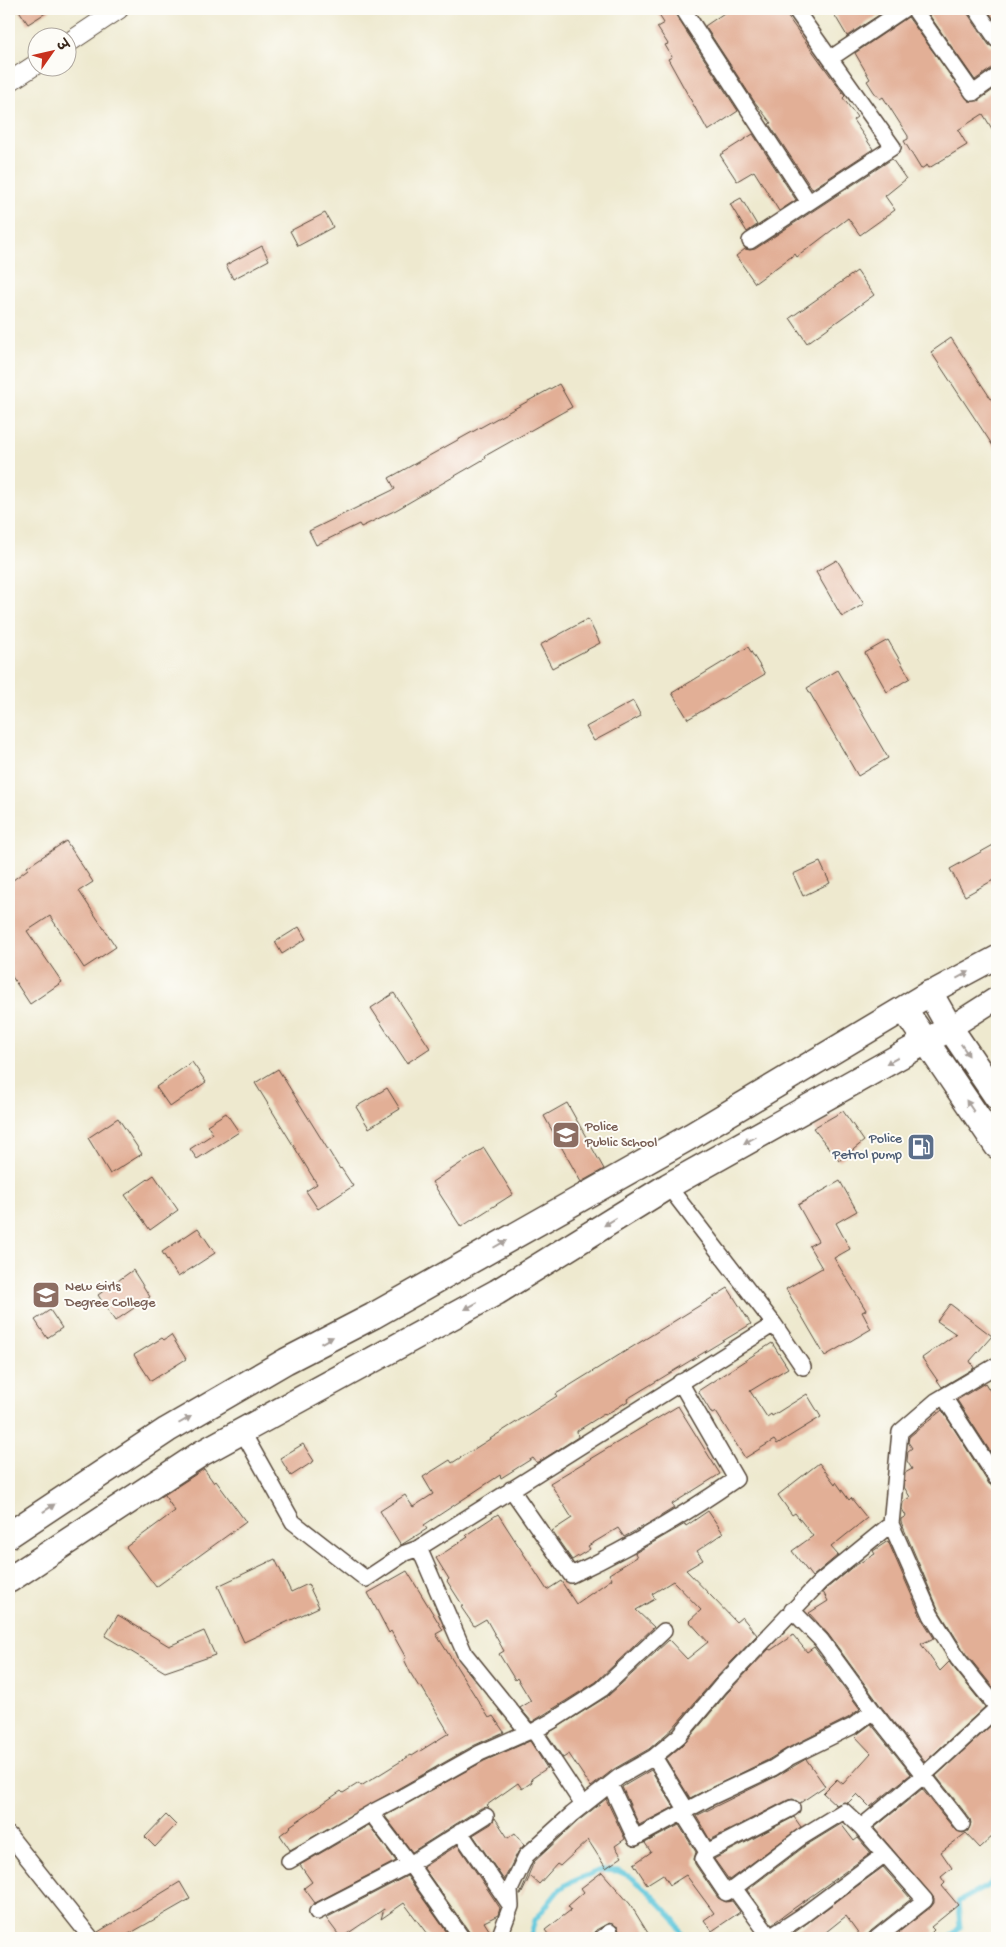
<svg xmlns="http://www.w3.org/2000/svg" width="1006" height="1947" viewBox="0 0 1006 1947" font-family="'Gochi Hand','Playpen Sans Deva',sans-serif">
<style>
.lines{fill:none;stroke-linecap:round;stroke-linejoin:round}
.stream{stroke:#5fc7dc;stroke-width:5}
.building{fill:#e2af96}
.minor-casing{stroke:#564739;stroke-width:18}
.tertiary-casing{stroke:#564739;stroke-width:21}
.secondary-casing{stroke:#564739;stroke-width:25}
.primary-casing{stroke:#564739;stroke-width:28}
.minor{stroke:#fff;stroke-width:15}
.tertiary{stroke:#fff;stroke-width:19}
.secondary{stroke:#fff;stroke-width:22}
.primary{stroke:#fff;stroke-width:25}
.oneway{fill:#a79f9a}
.labels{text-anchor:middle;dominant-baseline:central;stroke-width:4;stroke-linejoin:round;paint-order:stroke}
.education-label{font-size:14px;fill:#785e54;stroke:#fdfcf7;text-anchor:start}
.service-label{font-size:14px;fill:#4e5e75;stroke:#fdfcf7;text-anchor:end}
</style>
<rect width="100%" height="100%" fill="#fdfcf7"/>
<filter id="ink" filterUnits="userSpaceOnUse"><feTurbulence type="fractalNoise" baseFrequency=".02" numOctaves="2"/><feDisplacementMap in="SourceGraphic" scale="10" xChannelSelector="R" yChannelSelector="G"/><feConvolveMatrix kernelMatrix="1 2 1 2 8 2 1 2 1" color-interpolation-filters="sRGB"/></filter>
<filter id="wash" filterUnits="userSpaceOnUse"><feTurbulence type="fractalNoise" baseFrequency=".0096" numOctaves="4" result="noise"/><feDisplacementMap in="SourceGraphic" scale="20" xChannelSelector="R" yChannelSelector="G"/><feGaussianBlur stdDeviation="1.12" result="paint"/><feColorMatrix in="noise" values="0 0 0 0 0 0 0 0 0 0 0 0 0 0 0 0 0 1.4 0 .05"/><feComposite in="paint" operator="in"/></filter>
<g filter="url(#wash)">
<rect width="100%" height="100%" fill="#eee9cf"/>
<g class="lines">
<path class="stream" d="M530,1938L535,1920L559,1890L567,1884L600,1870L618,1871L631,1877L650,1893L675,1920L684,1938
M949,1938L960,1927L958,1902L989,1885L997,1876"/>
</g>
<g id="blocks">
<path class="building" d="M18,9H52L28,24Z
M655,9H674L675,14L738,111L708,131L668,59L672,57L665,45L668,44L657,27L664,23Z
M730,9H782L845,96L843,98L857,117L853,120L873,149L812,189L769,124L771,123L754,101L705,26Z
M831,9H888L847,36Z
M925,9H967L968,14L989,45L997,49V67L992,68L975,80Z
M987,9H997V24Z
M908,17L969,101H978L997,87V137L983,114L958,130L967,145L929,168L927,165L921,169L904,141L908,139V136L883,97L880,99L874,92L867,81L870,79L855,53Z
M753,134L796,200L779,211L754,171L737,181L720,155Z
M892,159L906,179L885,196L895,210L860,235L848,218L797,257L795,254L755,283L736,256L745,249L750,250L755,249Z
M741,198L757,225L747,232L730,204Z
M325,213L333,227L298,246L290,231Z
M262,246L269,260L233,279L226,265Z
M857,271L874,295L807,343L790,318Z
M951,338L997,408V452L931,352Z
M559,384L572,407L485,456L486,458L396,510L361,527L359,524L316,545L309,531L395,489L389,478Z
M837,560L864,604L842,617L816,572Z
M588,619L600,643L552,668L540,645Z
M888,640L910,678L887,692L865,653Z
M748,647L765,674L688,719L672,693Z
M837,670L888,758L858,776L807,688Z
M633,701L641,716L594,741L586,727Z
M66,841L93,882L79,891L116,947L84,968L50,916L27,931L62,982L30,1004L9,972V883L28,869L27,867Z
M997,843V878L965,896L950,869Z
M820,862L830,883L803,896L793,874Z
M299,927L306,939L282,954L275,942Z
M394,993L430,1048L407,1063L371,1008Z
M192,1062L206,1082L170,1107L156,1087Z
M278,1069L340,1169L341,1168L353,1186L318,1209L306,1191L317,1184L255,1083Z
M387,1088L400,1109L369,1128L356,1107Z
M567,1103L604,1169L581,1182L544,1116Z
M843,1111L864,1141L839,1161L813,1128Z
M226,1113L239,1132L197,1159L190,1149L213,1134L207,1125Z
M118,1118L142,1154L110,1174L88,1138Z
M484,1148L513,1194L461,1227L432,1182Z
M154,1175L178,1210L150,1230L125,1195Z
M840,1181L857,1211L836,1223L850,1249L834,1258L866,1310L862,1312L871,1329L825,1356L786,1289L822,1268L809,1246L818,1241L798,1205Z
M198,1228L215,1253L178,1277L162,1252Z
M133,1270L150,1297L115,1321L98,1295Z
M728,1288L751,1324L627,1399L628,1401L605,1415L604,1414L577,1431L578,1437L537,1463L533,1458L501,1478L500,1475L424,1525L427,1529L401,1545L380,1511L405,1495L413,1507L433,1494L423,1477L450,1460L452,1463L479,1446L557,1396L556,1394Z
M950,1304L992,1336L970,1361L974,1368L942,1387L922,1358L956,1334L937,1321Z
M50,1310L62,1328L47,1338L35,1320Z
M171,1335L186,1359L151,1381L134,1355L162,1338L164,1340Z
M772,1343L788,1368L750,1391L767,1417L771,1414L772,1416L807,1394L821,1417L777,1444L774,1440L745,1458L716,1412L712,1414L698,1391Z
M985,1383L990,1391L997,1383V1462L957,1400Z
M678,1406L720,1474L672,1504L674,1508L651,1522L624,1537L618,1528L588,1546L590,1549L572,1560L552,1531L572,1518L550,1483Z
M942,1410L989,1484L997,1488V1692L966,1654L939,1611L901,1522V1519L906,1516L902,1509L903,1502L910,1497L904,1487L905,1473L912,1469L907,1461L908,1451L912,1448L908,1442L909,1437Z
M303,1444L314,1461L291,1476L280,1458Z
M819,1463L835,1484L836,1482L849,1500L851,1498L867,1518L831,1547L838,1555L812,1577L792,1551L813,1536L795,1513L792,1515L778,1495Z
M204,1469L214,1483L216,1481L246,1522L156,1587L126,1547L175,1511L164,1495Z
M708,1511L723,1533L697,1551L703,1560L686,1570L736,1622L742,1617L757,1635L714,1680L672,1729L649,1749L614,1769L591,1787L569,1754L563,1758L547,1734L608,1696L669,1640L687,1659L708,1642L689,1621L701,1610L673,1581L652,1594L655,1599L636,1610L654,1627L596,1682L532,1722L520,1708L531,1701L517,1678L515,1680L499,1654L504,1651L486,1619L474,1626L461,1607L463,1606L447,1581L449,1579L436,1558L468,1537L466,1535L498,1514L547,1590L561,1581L576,1604L612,1579L609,1574L637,1557L635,1553L685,1524L686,1526Z
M888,1541L922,1619L934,1638L921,1644L940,1671L949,1662L985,1707L925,1762L880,1705L828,1634L809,1613L828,1601L823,1592L826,1589L851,1568L875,1554L873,1551Z
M275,1559L291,1592L308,1584L319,1607L244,1642L218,1586Z
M407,1571L443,1630L436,1634L489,1718L493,1716L504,1732L475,1745L290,1850L280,1835L291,1827L290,1826L341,1791L343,1793L359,1783L361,1786L411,1755L412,1756L449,1733L421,1686L419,1687L411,1674L404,1659L406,1658L391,1631L389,1633L368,1593Z
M118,1615L169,1646L204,1631L215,1655L165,1672L105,1636Z
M793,1635L807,1652L814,1647L860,1709L848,1718L786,1749L768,1760L690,1798L666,1759L686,1742L728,1692L769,1649L771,1650Z
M997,1720V1832L980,1848L966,1833L941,1852L952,1868L941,1877L945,1883L942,1886L958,1905L931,1927L934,1930L926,1938H904L899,1932L931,1907L934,1903V1898L874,1828L922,1789L955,1830L963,1833L968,1831L971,1823L970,1819L936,1776Z
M871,1724L911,1774L870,1807L857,1794L848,1803L844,1802L836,1805L823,1793L837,1779L843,1784L871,1753L855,1736Z
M530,1741L547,1768L531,1779L532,1782L522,1789L518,1783L487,1805L489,1807L481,1808L412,1852L385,1816L484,1761Z
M806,1759L825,1786L800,1803L793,1799L788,1800L710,1840L696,1816L777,1776Z
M651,1770L674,1807L639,1825L622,1787Z
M606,1799L625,1839L615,1846L622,1857L606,1868L588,1840L560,1866L557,1864L539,1884L530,1876L521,1895H520L534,1862L578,1821Z
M166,1815L176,1825L155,1847L145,1837Z
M794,1817L801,1827L729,1880L714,1859Z
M495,1818L508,1838L515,1833L524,1845L518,1852L504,1880L473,1835L491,1824Z
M841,1824L854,1841L858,1838L871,1853L772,1924L747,1890L805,1846Z
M369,1825L396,1861L315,1903L304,1888L312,1882L300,1865Z
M679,1825L696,1852L694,1859L695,1864L718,1898L726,1902L732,1901L740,1912L712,1931L704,1920L714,1913L686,1875L670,1885L663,1874L647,1884L634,1864L651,1852L645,1843Z
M458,1845L500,1908L498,1915L484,1922L491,1933L490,1938H471L470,1933L423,1867Z
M883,1867L911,1899L871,1931L865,1938H862L846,1916L826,1932L831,1938H794L791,1935Z
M602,1872L630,1904L651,1938H617L619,1931L618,1927L609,1923L596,1930L593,1938H551L545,1930L571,1910L568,1906L584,1892L581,1888Z
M407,1876L451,1938H430L404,1903L381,1919L384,1909L341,1938L326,1918Z
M180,1882L190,1899L129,1934L119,1938H100L98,1932Z"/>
</g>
</g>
<g filter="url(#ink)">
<use href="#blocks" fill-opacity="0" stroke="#564739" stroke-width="1"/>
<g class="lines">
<defs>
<path id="minor" d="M683,9L808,201
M914,9L973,93L997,76
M976,9L997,40
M831,58L904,9
M750,241L893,147L795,9
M668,1186L774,1324L803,1367
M944,1397L997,1479
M242,1431L293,1522L366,1579L405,1553L419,1548L774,1324
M511,1489L571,1575C629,1548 684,1515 736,1479L680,1382
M891,1524L931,1615L958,1659L997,1707
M419,1548L465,1654L528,1732
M873,1711L962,1824
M534,1731L583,1805
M654,1757L686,1809
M610,1784L635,1838L711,1797L773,1768L790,1757L853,1726L873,1711L821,1640L792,1610
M682,1812L707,1852L703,1859L726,1893L734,1888L770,1937L802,1916L885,1854
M371,1813L410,1864L462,1938
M861,1827L923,1776L997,1708
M460,1832L510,1905
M9,1835L91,1938
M707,1852L792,1808
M289,1861L371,1813L400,1798L480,1753L528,1732L534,1731L552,1721L602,1689L664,1631
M734,1888L800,1838L844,1811L861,1827L925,1900L877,1938
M317,1912L410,1864L486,1816
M499,1938L511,1906L510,1890L526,1856L572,1814L619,1777L654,1757L679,1736L721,1686L820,1582L891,1524L900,1432L936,1401L997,1365
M602,1938L610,1932"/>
<path id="tertiary" d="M68,43L119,9
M9,82L38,63"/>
<path id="secondary" d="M930,993L997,957
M950,1028L997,998"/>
<path id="primary" d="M904,1009L997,1146
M9,1535L167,1430L286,1361L373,1316L691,1136L930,993L950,1028L997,1097
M9,1580L202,1453L497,1292L668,1186L950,1028"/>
</defs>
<use href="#minor" class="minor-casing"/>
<use href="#tertiary" class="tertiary-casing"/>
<use href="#secondary" class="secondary-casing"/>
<use href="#primary" class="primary-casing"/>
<use href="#minor" class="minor"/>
<use href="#tertiary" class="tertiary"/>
<use href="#secondary" class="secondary"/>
<use href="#primary" class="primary"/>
</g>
<defs><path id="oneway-solid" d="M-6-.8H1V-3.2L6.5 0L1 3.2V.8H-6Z" transform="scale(1.25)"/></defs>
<g class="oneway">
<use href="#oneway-solid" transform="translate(963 975) rotate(-28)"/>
<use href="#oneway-solid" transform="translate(965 1050) rotate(56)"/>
<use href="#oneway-solid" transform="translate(892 1061) rotate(151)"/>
<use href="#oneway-solid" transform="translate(970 1106) rotate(-124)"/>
<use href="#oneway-solid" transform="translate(750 1140) rotate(151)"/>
<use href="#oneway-solid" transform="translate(610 1222) rotate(148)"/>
<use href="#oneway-solid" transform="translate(500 1244) rotate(-30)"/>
<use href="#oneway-solid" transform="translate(471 1306) rotate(151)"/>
<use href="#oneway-solid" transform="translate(327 1340) rotate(-28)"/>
<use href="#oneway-solid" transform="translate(185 1420) rotate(-30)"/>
<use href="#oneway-solid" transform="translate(49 1508) rotate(-34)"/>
</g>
</g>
<defs>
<symbol id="school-square" viewBox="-11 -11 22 22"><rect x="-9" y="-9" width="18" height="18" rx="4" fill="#8d6e63" stroke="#fdfcf7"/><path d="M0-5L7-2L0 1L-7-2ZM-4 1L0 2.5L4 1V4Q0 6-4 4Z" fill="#fff"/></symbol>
<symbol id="fuel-square" viewBox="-11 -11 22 22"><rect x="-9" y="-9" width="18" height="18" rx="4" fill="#5c6f8a" stroke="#fdfcf7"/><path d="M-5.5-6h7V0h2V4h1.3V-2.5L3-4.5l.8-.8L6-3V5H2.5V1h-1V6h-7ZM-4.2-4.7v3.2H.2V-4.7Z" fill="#fff"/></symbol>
</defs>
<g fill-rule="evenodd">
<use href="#school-square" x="550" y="1119" width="32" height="32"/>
<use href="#fuel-square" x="905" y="1131" width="32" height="32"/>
<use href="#school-square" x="30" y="1279" width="32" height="32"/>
</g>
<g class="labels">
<g class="education-label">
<text x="585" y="1127">Police<tspan x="585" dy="16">Public School</tspan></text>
<text x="65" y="1287">New Girls<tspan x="65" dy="16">Degree College</tspan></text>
</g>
<g class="service-label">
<text x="902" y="1139">Police<tspan x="902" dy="16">Petrol pump</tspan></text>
</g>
</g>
<rect width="1006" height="1947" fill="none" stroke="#fdfcf7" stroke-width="30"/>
<g transform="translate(52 52) rotate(56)"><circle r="24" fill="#fdfcf7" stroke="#afa8a0"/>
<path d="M0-4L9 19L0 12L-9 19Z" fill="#c8321e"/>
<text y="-8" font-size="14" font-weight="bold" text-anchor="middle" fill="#3b2a1e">उ</text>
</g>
</svg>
